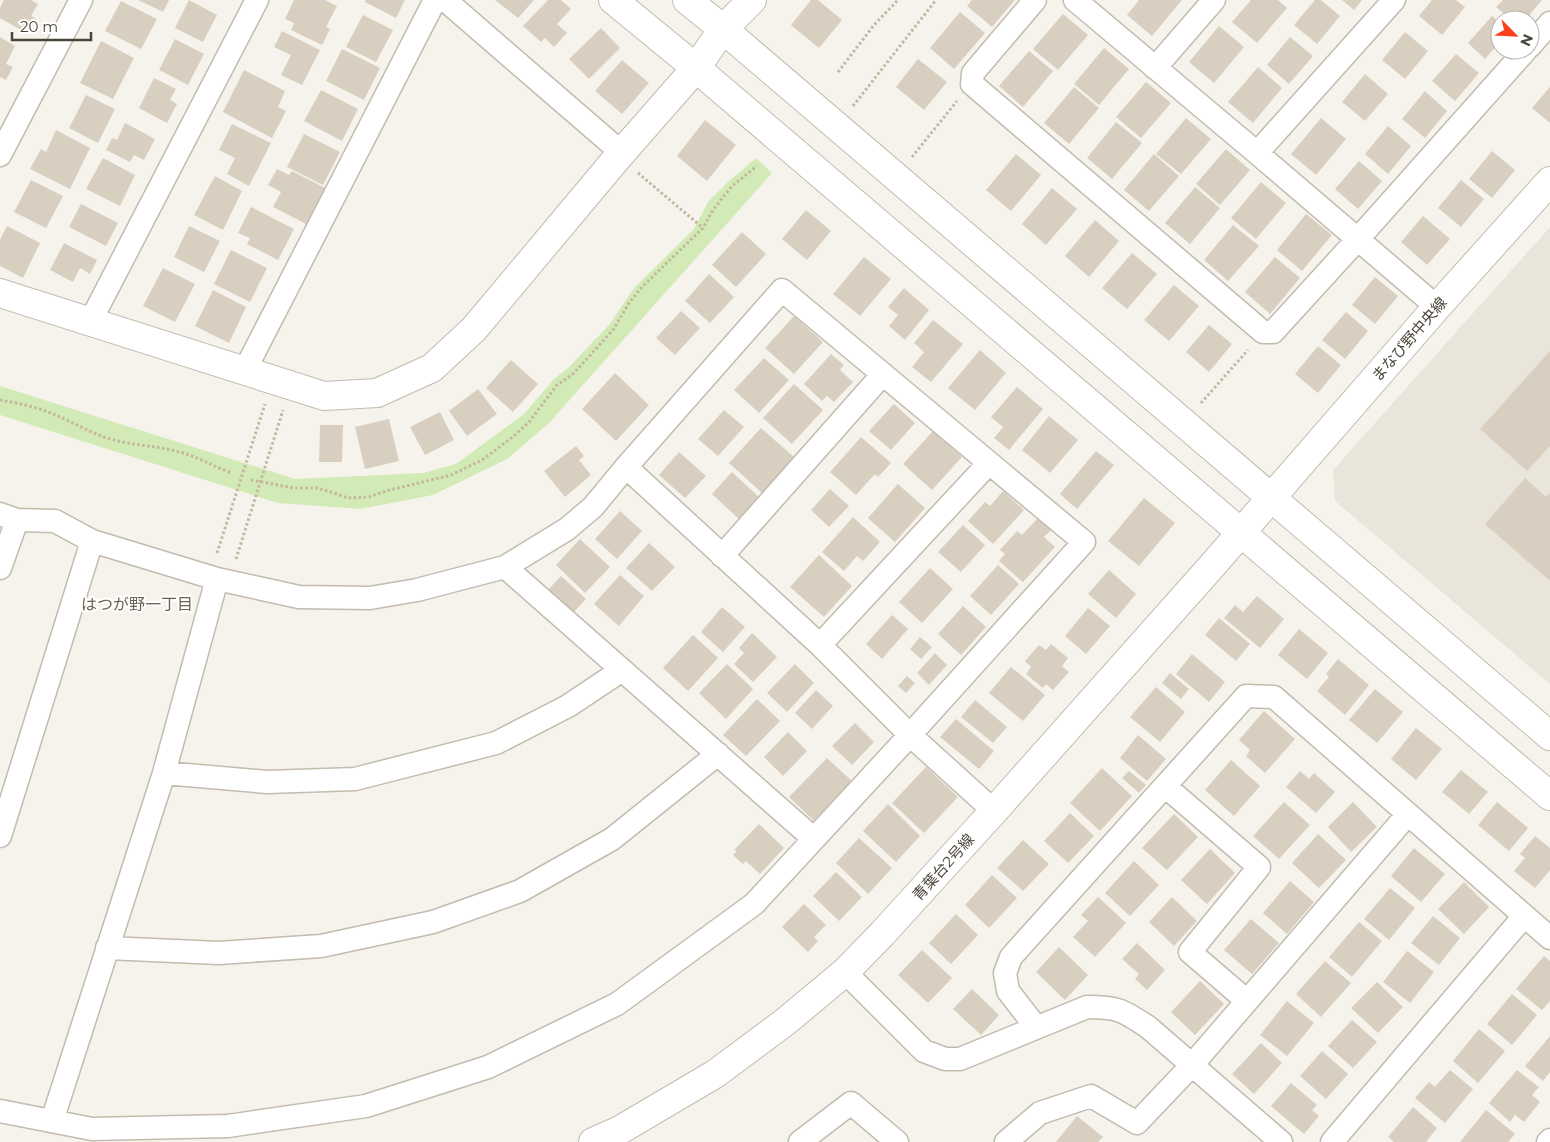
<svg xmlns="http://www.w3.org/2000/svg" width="1550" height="1142" viewBox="0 0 1550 1142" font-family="Montserrat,'Noto Sans JP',sans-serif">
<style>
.residential{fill:#eae5da}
.green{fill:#d2eab5}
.building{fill:#d8cfc1}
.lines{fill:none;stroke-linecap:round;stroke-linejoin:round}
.minor-casing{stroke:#c2bbae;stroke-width:25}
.tertiary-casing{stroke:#c2bbae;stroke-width:30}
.path{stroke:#c4b79f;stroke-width:3;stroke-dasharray:2.5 2.5;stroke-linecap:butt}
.minor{stroke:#fff;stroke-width:22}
.tertiary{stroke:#fff;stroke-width:28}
.labels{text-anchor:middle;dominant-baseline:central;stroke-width:4;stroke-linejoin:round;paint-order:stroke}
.street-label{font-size:15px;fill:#4b4439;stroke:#fff}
.neighbourhood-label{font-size:16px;fill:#6e6250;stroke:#fff}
</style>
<rect width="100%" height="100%" fill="#f6f3ec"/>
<path class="residential" d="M1550,227V684L1335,501L1333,470Z"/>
<path class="green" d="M756,158L772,173L549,423L507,459L433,495L360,509L278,503L0,415V386L295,479L423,473L456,464L524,414L554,379L569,367L609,325L634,288L694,229L708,202L728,182Z"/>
<path class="building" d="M4,0H31L38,4L31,16L36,19L28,34L0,18V8Z
M138,0H169L163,12Z
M189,0L217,15L203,42L175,28Z
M294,0H325L337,6L326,27L330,29L322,45L291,30L294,23L285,19Z
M366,0H405L396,18L365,2Z
M495,0H534L518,18Z
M548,0H561L571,9L557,24L567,33L554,47L545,38L541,42L523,26Z
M811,0H818L842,20L819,48L791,25Z
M972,0H1015L992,27L967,6Z
M1139,0H1182L1152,36L1127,15Z
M1251,0H1278L1287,8L1257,43L1232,22Z
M1315,0H1321L1340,16L1317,44L1294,25Z
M1342,0H1362L1354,10Z
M1432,0H1456L1465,7L1442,35L1419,16Z
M1503,0H1542L1525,20H1511L1496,7Z
M121,1L157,19L141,49L105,31Z
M960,12L985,33L954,69L930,48Z
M1063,14L1088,35L1058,70L1033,49Z
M363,15L393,30L376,62L346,47Z
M1492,16L1500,23V42L1485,59L1468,43Z
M1219,26L1244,47L1214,83L1189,62Z
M601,28L620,48L589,79L569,59Z
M282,31L320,50L302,85L281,75L291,55L274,47Z
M1405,32L1428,51L1405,79L1382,60Z
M0,37L15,46L6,64L13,67L6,80L0,77Z
M1290,37L1313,56L1289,84L1267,65Z
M175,39L204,54L188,85L159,70Z
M101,41L134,58L113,99L80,83Z
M1104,48L1129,69L1099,105L1074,84Z
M342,49L380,68L364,100L326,81Z
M1029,51L1053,71L1023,107L999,86Z
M1456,54L1479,73L1455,101L1432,81Z
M918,59L947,82L924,110L896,87Z
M622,60L649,83L622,114L595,91Z
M1258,67L1282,88L1253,123L1228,102Z
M244,70L285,91L278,107L286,111L272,138L223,112Z
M1365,74L1388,94L1365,121L1342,102Z
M154,78L176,89L170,100L177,104L167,123L139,108Z
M1146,82L1171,103L1141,138L1116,117Z
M1074,87L1099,108L1069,144L1044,123Z
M1550,87V123L1532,108Z
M321,90L358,109L342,141L304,121Z
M1425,91L1447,111L1425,138L1402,119Z
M86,95L115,109L98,143L69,128Z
M1186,118L1211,139L1181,174L1156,154Z
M1321,118L1346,139L1316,175L1291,154Z
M705,120L736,145L707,181L677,156Z
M1116,122L1142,143L1112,179L1087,158Z
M125,123L155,139L144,160L134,155L130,162L106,150L112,138L117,140Z
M232,124L271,143L249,186L227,174L235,158L219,150Z
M1388,126L1411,146L1388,174L1365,154Z
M56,130L90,148L70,189L30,169L41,149L46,152Z
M304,134L340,152L323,185L287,167Z
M1226,149L1250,170L1220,205L1196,184Z
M1492,151L1515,170L1492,198L1469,179Z
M1016,154L1041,175L1011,211L986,190Z
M1154,154L1179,176L1149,211L1124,190Z
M103,158L135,175L120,206L86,189Z
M1359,161L1382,181L1358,209L1335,189Z
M277,169L289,175L292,171L331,191L312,227L273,207L281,192L268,185Z
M215,176L242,191L223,230L194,215Z
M31,180L63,196L46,228L14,212Z
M1461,180L1484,199L1461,227L1438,208Z
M1261,182L1286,203L1256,239L1231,218Z
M1195,187L1220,208L1190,244L1165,223Z
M1052,188L1077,209L1046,245L1022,224Z
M81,204L118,223L106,246L69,227Z
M251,207L294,229L278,260L247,244L250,238L238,233Z
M806,210L831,231L807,260L782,239Z
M1306,214L1332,235L1302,271L1277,250Z
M1423,216L1450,239L1427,265L1401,242Z
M1095,220L1119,241L1089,277L1065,256Z
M1233,225L1259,246L1228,281L1204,260Z
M7,226L40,243L23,278L0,266V240Z
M189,226L220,241L204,272L174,257Z
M742,232L766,254L736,287L712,265Z
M64,243L97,260L90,274L80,268L73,282L50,270Z
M231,250L267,268L250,302L214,284Z
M1132,253L1157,274L1127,309L1102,288Z
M864,257L891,279L860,316L833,294Z
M1275,257L1300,278L1270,314L1245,292Z
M163,268L195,284L175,322L143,306Z
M709,274L734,297L710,323L685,301Z
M1375,277L1398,296L1375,324L1352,305Z
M1174,285L1199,306L1169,341L1144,320Z
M904,288L929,310L905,340L889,326L898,315L888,307Z
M213,290L246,307L229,343L195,326Z
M681,311L700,328L675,355L656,338Z
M1346,312L1368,331L1345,359L1322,340Z
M794,316L823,342L794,374L765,348Z
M933,320L963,344L931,382L912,367L924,352L914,343Z
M1209,325L1232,344L1209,372L1186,352Z
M1318,346L1341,365L1318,393L1295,374Z
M980,350L1006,373L975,410L948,388Z
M1550,351V446L1527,471L1480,429Z
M831,354L844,365L840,370L853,382L834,402L827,396L822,401L804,384Z
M764,358L789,380L759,413L734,390Z
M511,360L538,384L513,412L486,388Z
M615,373L649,405L616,441L582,409Z
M794,384L823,410L792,444L763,418Z
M1017,387L1043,409L1009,450L994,438L1003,427L991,417Z
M478,389L497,414L467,436L449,411Z
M894,404L915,423L891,450L869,431Z
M724,410L744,427L718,456L698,439Z
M440,412L454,440L425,455L410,427Z
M1049,416L1078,440L1050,473L1022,450Z
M389,419L399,461L365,469L355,427Z
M320,425H343L342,462H319Z
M761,428L794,457L762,493L729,463Z
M933,431L962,457L932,490L903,464Z
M861,437L891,463L878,477L875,474L856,495L830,472Z
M576,446L584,456L579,460L591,475L565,497L544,471Z
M1096,451L1114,465L1077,509L1060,494Z
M679,452L706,476L685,498L659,475Z
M732,472L761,499L741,521L712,494Z
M1525,478L1546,497L1550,493V581L1485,524Z
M898,484L925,508L895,542L868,518Z
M830,489L849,506L829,527L811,510Z
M1003,491L1024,510L993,544L968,521L985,502L990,506Z
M1144,498L1175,523L1139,566L1108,541Z
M620,511L642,531L617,559L595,539Z
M853,517L880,542L863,561L857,556L844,571L822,552Z
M1038,518L1051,530L1044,537L1055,547L1023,582L999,561L1005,554L1000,550L1017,531L1022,535Z
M963,525L985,545L961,572L938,552Z
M580,539L610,567L585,593L556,565Z
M649,543L675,567L652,591L626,568Z
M819,555L852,586L824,617L790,587Z
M998,565L1019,584L991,615L970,596Z
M930,568L953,589L922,623L899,602Z
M1109,570L1136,594L1116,618L1088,594Z
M620,575L644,596L619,626L594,604Z
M561,576L586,599L572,614L547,591Z
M1257,596L1284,619L1260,648L1224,618L1235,605L1243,612Z
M963,606L986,627L961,655L938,634Z
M722,607L745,627L723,652L701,632Z
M1088,608L1110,626L1086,654L1065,636Z
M892,615L908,629L882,659L866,644Z
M1219,618L1250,644L1236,661L1205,635Z
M1299,629L1328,653L1307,679L1278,655Z
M752,633L777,657L753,682L734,664L744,653L739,648Z
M693,635L718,658L688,691L663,668Z
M920,637L932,647L921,659L910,649Z
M1051,644L1068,658L1062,666L1069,672L1053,690L1046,684L1043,688L1026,674L1031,667L1025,661L1039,645L1046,650Z
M935,653L947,665L929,685L917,673Z
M1192,654L1225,682L1209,702L1176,674Z
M1338,659L1369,685L1345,715L1317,691L1329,677L1326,674Z
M727,664L753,689L726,719L699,693Z
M795,664L814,683L787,712L767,693Z
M1011,667L1045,695L1023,721L989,693Z
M1170,673L1189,689L1181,699L1162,683Z
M907,676L915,683L906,693L898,686Z
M1156,687L1185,712L1160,742L1130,717Z
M1375,689L1403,712L1377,743L1349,720Z
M816,690L833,706L812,729L795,713Z
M757,699L780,721L746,756L723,735Z
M975,700L1007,727L993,743L961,717Z
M1264,711L1295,739L1265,773L1246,756L1250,750L1239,740Z
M956,719L994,751L979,769L940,737Z
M855,723L874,742L852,765L832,746Z
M1416,728L1442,749L1416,780L1391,759Z
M788,732L807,751L783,776L764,757Z
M1138,735L1166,759L1147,781L1120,758Z
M827,758L852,781L814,821L789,797Z
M1231,760L1260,786L1234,816L1205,790Z
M926,767L958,797L924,833L892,803Z
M1102,768L1132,796L1100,831L1070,803Z
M1461,770L1488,792L1469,814L1442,792Z
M1129,771L1146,785L1139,793L1122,778Z
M1300,771L1309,779L1314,773L1335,792L1316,813L1286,787Z
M1284,802L1310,825L1279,859L1253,836Z
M1353,802L1377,827L1351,852L1328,827Z
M1497,802L1528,828L1509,851L1478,825Z
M888,804L920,836L896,862L863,831Z
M1070,813L1094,836L1068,863L1044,841Z
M1174,814L1198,837L1167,870L1142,848Z
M759,824L784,848L760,874L746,861L743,864L733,855L737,851L734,850Z
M1318,834L1346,860L1319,888L1292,863Z
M1535,836L1550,848V870L1535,888L1514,871L1525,858L1520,854Z
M859,838L892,868L868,894L836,863Z
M1023,840L1049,864L1023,891L997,868Z
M1414,848L1445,874L1421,902L1391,876Z
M1210,849L1235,873L1207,904L1181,880Z
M1134,861L1159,885L1130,916L1105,893Z
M836,872L862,897L839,921L813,896Z
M992,875L1017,898L989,928L965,905Z
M1290,881L1314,902L1287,934L1263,913Z
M1464,882L1489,907L1464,934L1438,909Z
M1390,888L1415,908L1389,940L1364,919Z
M1098,897L1126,923L1095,957L1073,937L1088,921L1081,915Z
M1172,897L1197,921L1174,946L1149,922Z
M804,904L826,925L814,937L818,941L808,952L782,927Z
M956,914L978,935L951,964L929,943Z
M1433,916L1460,938L1439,965L1411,943Z
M1251,919L1279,943L1252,974L1224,950Z
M1359,922L1382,941L1352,977L1329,957Z
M1137,943L1165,970L1147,990L1135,979L1139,974L1122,959Z
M1059,947L1088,975L1065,1000L1036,972Z
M922,950L952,978L928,1003L898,975Z
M1407,951L1434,972L1410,1003L1383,982Z
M1544,956L1550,961V1001L1542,1010L1516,989Z
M1325,961L1351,983L1321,1017L1296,994Z
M1200,981L1224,1004L1195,1035L1171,1012Z
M1377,982L1403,1007L1378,1033L1351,1008Z
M972,989L999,1015L981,1035L953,1009Z
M1512,994L1537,1015L1512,1045L1487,1024Z
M1287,1001L1314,1023L1287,1056L1260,1035Z
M1352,1020L1377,1042L1353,1068L1328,1046Z
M1479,1029L1505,1051L1478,1083L1453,1061Z
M1550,1036V1072L1543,1081L1525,1066Z
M1261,1043L1282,1063L1254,1094L1232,1074Z
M1322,1051L1348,1074L1326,1099L1300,1076Z
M1450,1070L1473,1089L1445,1123L1415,1098L1429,1082L1435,1087Z
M1517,1070L1539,1087L1532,1095L1540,1102L1524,1122L1515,1115L1510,1122L1489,1103Z
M1291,1083L1317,1105L1312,1110L1319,1116L1304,1134L1271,1106Z
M1413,1107L1437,1128L1426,1142H1394L1388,1137Z
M1486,1110L1515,1134L1508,1142H1460Z
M1077,1116L1103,1137L1098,1142H1056Z"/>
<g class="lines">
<defs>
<path id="minor" d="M445,0L622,153
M1035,0L973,73L972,84L1263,332H1273L1357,240L1526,50
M1075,0L1257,153L1437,307
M1530,46L1550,23
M1155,68L1214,0
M1257,153L1394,0
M0,155L81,0
M90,322L257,0
M245,370L435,0
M0,514L17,520L55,521L92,541
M722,556L883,374
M505,567L814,839
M0,568L17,520
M820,645L989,463
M164,773L267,782L355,779L496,743L568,706L622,670
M1165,786L1259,867L1190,952L1247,1001
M0,836L92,541L217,579L299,597L370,598L417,590L505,567L567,529L593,507L626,467
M107,948L219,953L321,946L433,922L520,891L612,839L718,754
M845,972L924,1051L945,1059H960L1087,1007C1118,1007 1122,1010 1148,1027L1281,1142
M1036,1027L1008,991L1005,973L1011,957L1246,696L1274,697L1550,938
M0,1111L92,1129L228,1126L366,1106L488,1067L617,1004L754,904L910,735L1084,542L782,290L626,467L820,645L910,735L994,811
M52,1121L164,773L217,579
M800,1142L851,1103L897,1142
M1006,1142L1040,1113L1091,1096L1137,1123L1192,1065L1408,814
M1332,1142L1524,916
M1548,1142L1550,1140"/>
<path id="tertiary" d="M613,0L696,68L1550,796
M687,0L723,29C999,265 1274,502 1550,736
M0,293L324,396L377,393L432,368L474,329L618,157L696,68L723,29L752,0
M593,1142L620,1130L715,1074L785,1022L845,972L882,934L994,811L1211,567L1437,307L1550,181"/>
</defs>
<use href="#minor" class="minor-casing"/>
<use href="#tertiary" class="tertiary-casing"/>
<path class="path" d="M838,72L874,25L898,0
M853,106L936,0
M912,157L957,101
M638,173L703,228
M0,400C16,403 33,406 48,412C67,419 85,430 104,437C130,446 157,445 183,453C200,458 215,467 232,473
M1201,403L1248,350
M251,480L294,488H317L331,492L348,498L369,497L386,491L451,475L482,460L514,436L529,422L557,385L573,374L613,330L629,303L643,286L703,228L713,210L732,186L757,166
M217,553L265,404
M236,559L283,410"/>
<use href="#minor" class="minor"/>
<use href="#tertiary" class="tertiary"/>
</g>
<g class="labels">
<g class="street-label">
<text transform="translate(1409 339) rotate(-49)">まなび野中央線</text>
<text transform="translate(943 867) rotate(-48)">青葉台2号線</text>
</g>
<g class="neighbourhood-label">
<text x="137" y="604">はつが野一丁目</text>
</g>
</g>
<g transform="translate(1515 35) rotate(114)"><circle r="24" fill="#ffffff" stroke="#b7b4b0"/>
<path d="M0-4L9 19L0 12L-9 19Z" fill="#fc3f1d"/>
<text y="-8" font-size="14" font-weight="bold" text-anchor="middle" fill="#4b4439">N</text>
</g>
<path d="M12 32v8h79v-8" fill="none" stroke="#4b4439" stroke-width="2.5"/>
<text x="20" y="32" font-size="15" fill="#4b4439" stroke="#ffffff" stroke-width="4" paint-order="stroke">20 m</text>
</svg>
